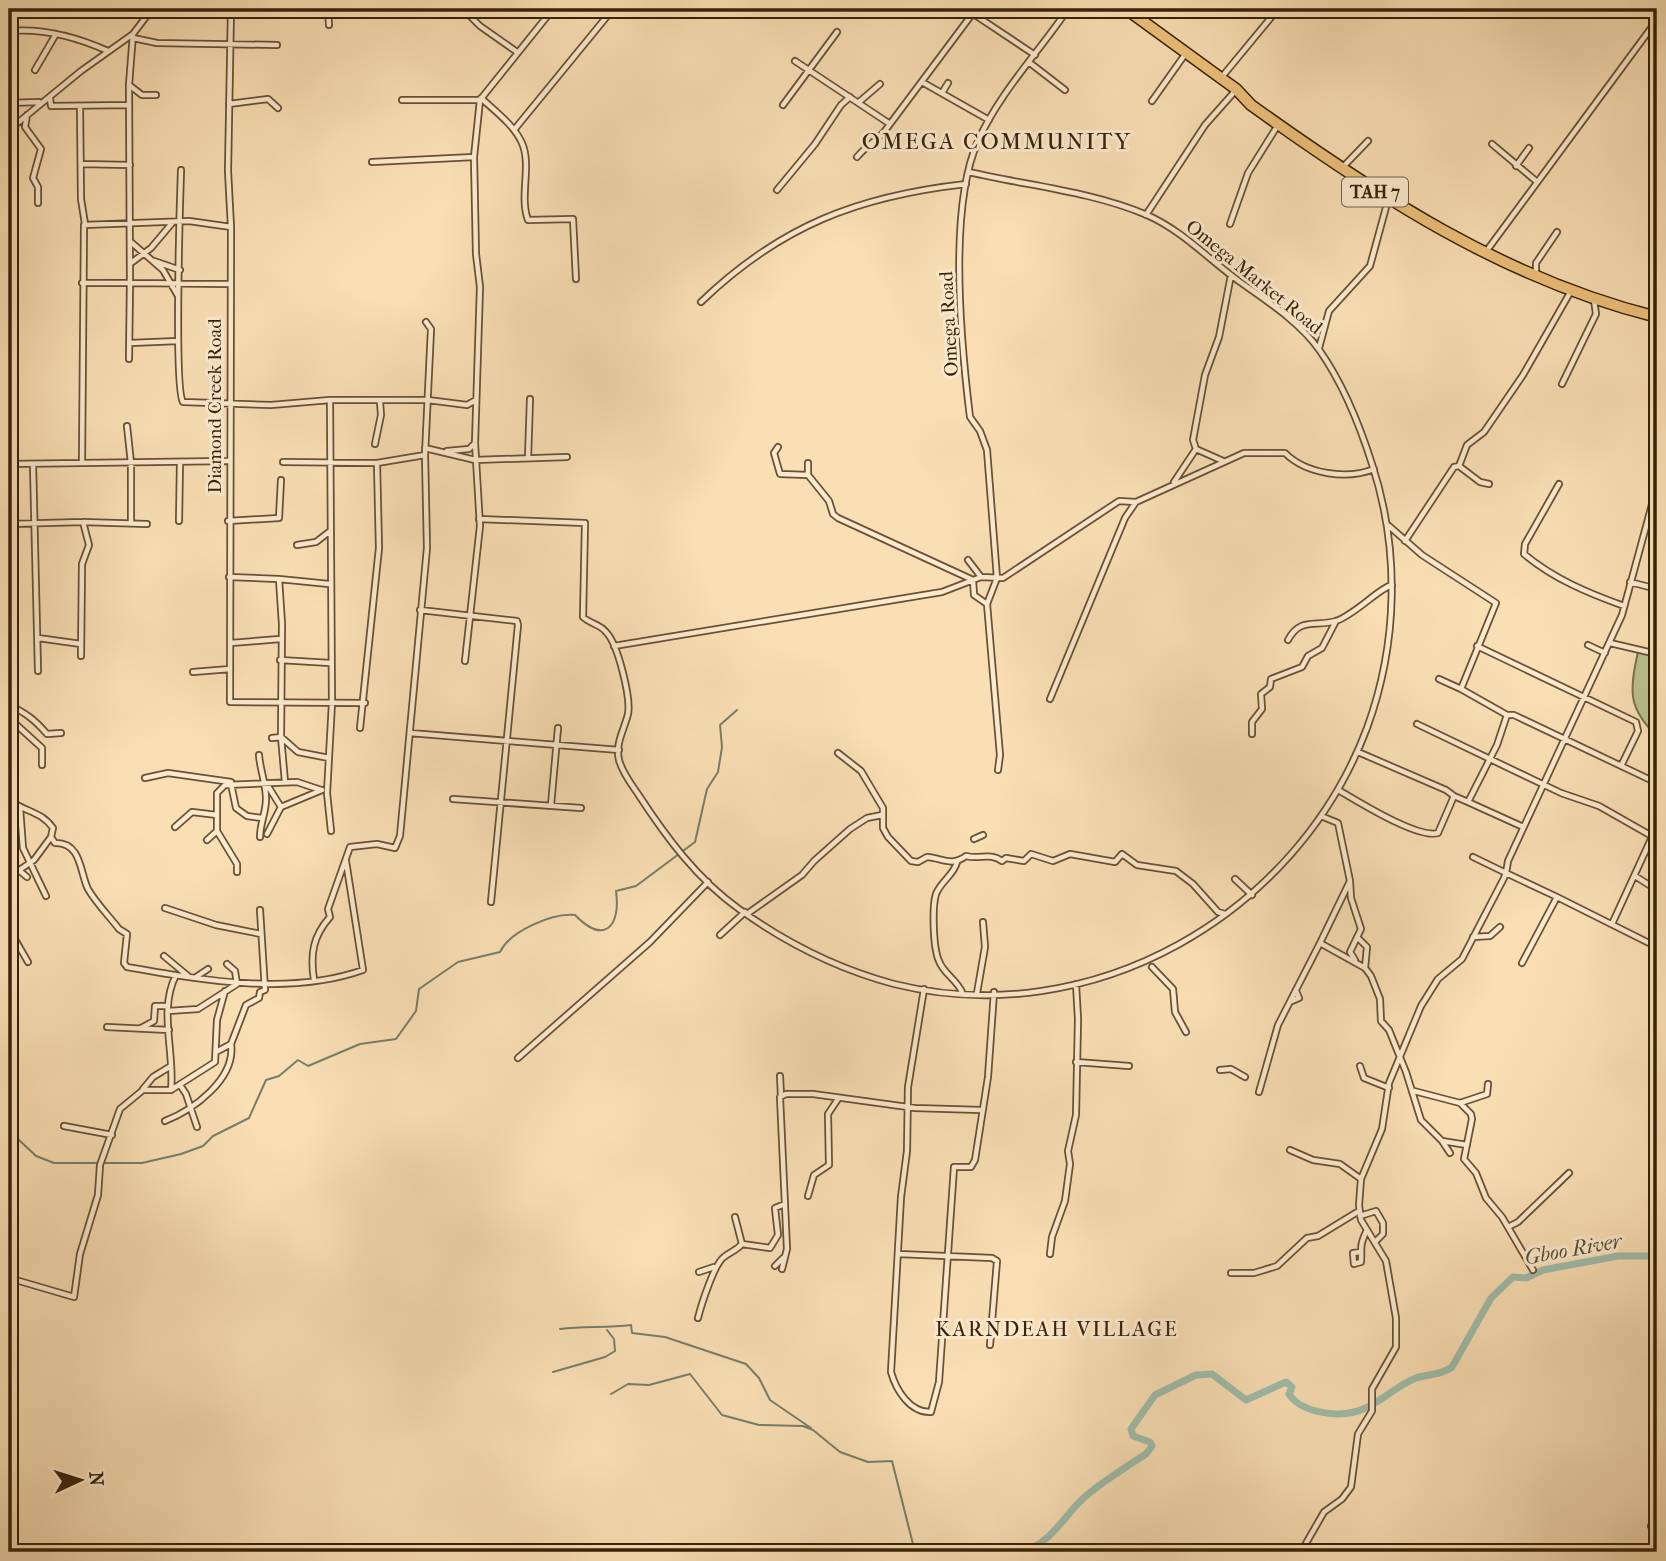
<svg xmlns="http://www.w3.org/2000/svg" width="1666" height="1561" viewBox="0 0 1666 1561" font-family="'IM FELL French Canon',serif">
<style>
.green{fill:#bac391;stroke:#78724d;stroke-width:2}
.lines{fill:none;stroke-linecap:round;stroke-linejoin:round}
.stream{stroke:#757f6a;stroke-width:2}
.river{stroke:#9fbdab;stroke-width:7}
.street-casing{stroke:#685134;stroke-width:8}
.highway-casing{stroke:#372209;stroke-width:13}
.street{stroke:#fceacf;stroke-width:4.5}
.highway{stroke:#edc07a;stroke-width:10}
.labels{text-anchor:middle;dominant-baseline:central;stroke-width:6;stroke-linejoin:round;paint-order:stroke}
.shield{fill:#fceacf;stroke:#725e44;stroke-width:2}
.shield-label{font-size:18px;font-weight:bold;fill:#372209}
.street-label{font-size:19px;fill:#372209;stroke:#fceacf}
.water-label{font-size:21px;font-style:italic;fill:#56503a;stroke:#fceacf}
.neighbourhood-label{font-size:21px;letter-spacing:2px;fill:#372209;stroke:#fceacf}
.quarter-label{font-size:23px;letter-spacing:2px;fill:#372209;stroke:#fceacf}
</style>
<rect width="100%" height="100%" fill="#fadfb5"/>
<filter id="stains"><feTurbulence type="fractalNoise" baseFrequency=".00286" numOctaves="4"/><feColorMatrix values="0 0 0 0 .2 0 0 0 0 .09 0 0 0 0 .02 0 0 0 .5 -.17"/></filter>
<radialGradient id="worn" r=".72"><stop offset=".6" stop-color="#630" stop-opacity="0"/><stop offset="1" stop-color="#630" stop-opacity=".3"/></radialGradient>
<path class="green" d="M1638,652L1657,656V736C1628,709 1629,690 1638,652Z"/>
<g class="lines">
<path class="stream" d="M9,1141L19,1140L36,1156L54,1163H142L181,1154L203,1146L213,1136L249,1118L266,1080L279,1076L298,1060L308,1066L360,1044L396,1039L416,1011L419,989L458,962L500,952C510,931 552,913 575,915C604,945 621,927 616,891L636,886L695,842L707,789L718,772L722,747L720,725L737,710
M560,1329C584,1326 607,1328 631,1325L632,1333L665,1337L746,1364L759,1378L770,1400L811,1428
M553,1372L605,1357L615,1351L614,1339L607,1330
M611,1394L628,1384L649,1385L690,1374L722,1415L759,1425L803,1426L813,1430L840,1452L868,1462L892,1461L915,1552"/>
<path class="river" d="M1022,1552C1054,1542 1063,1515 1087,1495C1105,1480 1126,1467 1146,1454L1152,1446L1150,1442L1133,1436L1131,1429L1155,1395L1196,1375L1212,1374L1246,1400L1286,1382L1292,1387L1289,1394C1300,1412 1335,1417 1354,1412C1376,1407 1395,1386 1416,1378C1428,1374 1442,1375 1452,1367L1491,1298L1513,1277L1526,1278L1543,1270L1618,1256H1657"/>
<defs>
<path id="street" d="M231,9L228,171L231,227L230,702L365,703
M328,9L329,25
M463,9L480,26L517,52
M966,9L1035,55
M9,31C43,28 77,37 108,51
M133,38L157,43L277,45
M795,61L890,124
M1030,63L1065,90
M35,70L56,34
M1221,78L1278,9
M922,82L989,120
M129,85L142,95H156
M942,93L948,83
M50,98L51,106L129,105
M481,98C495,111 514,125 522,143C532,166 519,196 528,220L573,219L576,279
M402,100H480
M1152,101L1186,53
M859,102L880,84
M9,103L39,102
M229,104L268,99L278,108
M783,105L837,32
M80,106L81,199L85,224
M27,115L25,127L41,149L33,178L38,187V203
M9,130L81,71L133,34L152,9
M514,130L613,9
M1492,144L1536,181
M857,157C866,146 875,142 884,132L973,13
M372,162L474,157
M81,164L130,165
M1516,166L1529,148
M1342,168L1368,141
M181,170C180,199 174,389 183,402L271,405L330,400H428L467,405L476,400
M777,190L815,144L841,105L850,97
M1146,215L1205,125L1236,90
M1230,224L1248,173L1278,125
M132,243L163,270L178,296
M1485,253L1657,20
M154,261L180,270
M131,263L151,248L173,222
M1536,273V263L1557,232
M82,283H130L129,85L133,34
M701,302C780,226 858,196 966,184
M130,343L178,341
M1319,348L1329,311L1370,266L1388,200
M129,359L130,283L231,284
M1562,384L1596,314L1594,300
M330,400L332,703L327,793L331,831
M127,426L131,463V522
M375,444L381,415L380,402
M778,447L774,453L780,474L808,475L829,501L833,514L838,518L973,580L974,595L987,604L1000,755L998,770
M425,448L475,460L567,457
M1196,449L1223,461
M447,451L469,449L475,443L480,287L476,254L474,157L480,100L553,9
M528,458L530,399
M82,462L84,225L189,221L231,227
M283,462L377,463L425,455
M808,463V475
M9,464L228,461
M33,464L38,671
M1459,466L1467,445L1484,432L1523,375L1571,291
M1174,482L1196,449L1193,440L1205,375L1219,337L1231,275
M1559,484L1525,544L1524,554C1554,579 1588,593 1624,606
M479,519L585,523L583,617C590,624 600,624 606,632C618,644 631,698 628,714C624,730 615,744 619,760C622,772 631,784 638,794C666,837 697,879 739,909C786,943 838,969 894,984C1092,1033 1297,915 1367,728C1398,643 1400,550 1372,464C1360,426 1343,384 1320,351C1301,323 1267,301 1240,282C1208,259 1183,231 1147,215C1090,191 1029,186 969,172
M179,521L180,463
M228,521L279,518L281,480
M1648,521L1657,524
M83,522L147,524
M9,524L83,522L89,545L82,564L81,656
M1405,541L1454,467L1459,466L1480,482L1489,484
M297,545L316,542L329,532
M968,560L981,577
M229,577L279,579
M1630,582L1657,589
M987,604L997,578L987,450L980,431L970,417C961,344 948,208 978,141C999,93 1039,52 1068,9
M420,610L517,621L518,625L491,902
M38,638L81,644
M1288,640C1300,617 1315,627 1336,621C1356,614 1379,588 1392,585
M231,643L280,639
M1610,643L1657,654
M1588,645L1605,653
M614,646L942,592L981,577L1003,578L1119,501L1136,502
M1477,646L1636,722L1638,731L1622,764
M280,660L330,663
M465,661L480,526L475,443
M193,672L230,669
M1439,679L1461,689
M1050,699L1125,518L1136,502L1244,453H1285C1306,474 1347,480 1374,469
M9,705C26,713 35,720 47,734L61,733
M1507,715H1514L1657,783
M9,718L42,748V765
M1417,724L1561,793L1599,806L1657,839
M360,728L379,548L377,463
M410,733L619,750
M1252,734V722L1262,709L1261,694L1270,687L1271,679L1302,667L1308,656L1322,648L1336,621
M272,738L281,737L285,782
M1358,752L1446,790L1454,796
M838,753L861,771L883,808V828L888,837L911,861L918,862L927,857C942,858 951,867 966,856C979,860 990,852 1002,861L1006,858L1024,861L1031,854L1053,861L1070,854L1115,862L1122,854L1137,865L1176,871L1193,884L1218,912L1225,914
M259,755C260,770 266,783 266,799C266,813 260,823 260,837
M329,758L298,752L281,737L282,624L279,579L329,584
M9,777L11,802
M145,778L168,773L231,782
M266,783L281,807L267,834
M231,784L236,808L247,816L262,818
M1340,791C1359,802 1418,839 1438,833L1454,796L1468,802L1497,745L1507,715L1461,689L1496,603L1422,555L1389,526
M453,799L581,808
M9,800C25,812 41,811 53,828L51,837L55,843C82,842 80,874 88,889C96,903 109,916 119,929L127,934L124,963L127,967C202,980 290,996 363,970L346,861
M1468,802L1521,826
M551,805L558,728
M281,807L322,790
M20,808L23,848L46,896
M1321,816L1338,823L1350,881L1320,943L1365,968L1371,976L1380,999L1381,1021L1389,1030L1406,1072L1421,1120L1442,1141L1467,1145
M175,827L192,812L217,815
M217,831L237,864V872
M974,839L983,835
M207,840L217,831V793L225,785L297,782L321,790
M9,862L27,877
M957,862C954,875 941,881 936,894C932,907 933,948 939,961C943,973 957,980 962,992
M18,871L34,860L51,837
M1635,876L1657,890
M1235,879L1252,895
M1350,882L1351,898L1361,929L1350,952L1355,960
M9,896L13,912
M1557,897L1506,873L1508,861L1622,615L1657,486
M165,908L216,925L261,934
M747,914L802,875L814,861L850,829L867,818L882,815
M1612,924L1657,826
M9,929L28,962
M720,935L745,912
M1357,937L1367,947L1365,968
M1473,937L1490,936L1500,927
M164,956L188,976
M1522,963L1557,897L1657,947
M1152,967L1173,989L1175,1012L1186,1032
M196,977L208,969
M314,980C310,954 313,936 330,917L328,909L350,847L377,844L395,848L400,836L427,548L425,455L431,329L426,322
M924,989L908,1087L907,1151L901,1197L891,1372C896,1390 910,1413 931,1412L939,1382L954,1167H971L975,1160L988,1077L994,992
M977,993L985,947L983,922
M1292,1001L1299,998L1296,991
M168,1011L198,1009L237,984L235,971L227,964
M107,1027L169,1030
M141,1028L154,1021L155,1006H168
M216,1052L231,1044L246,1005L259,998L260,992L265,990L260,910
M518,1058L650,942L708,882
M1076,1062L1129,1066
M1360,1066L1364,1078L1389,1088
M1220,1070L1231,1069L1245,1077
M780,1076L781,1096
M180,1085L186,1094L197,1127
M143,1089L153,1077L171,1066
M171,1090L215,1062L217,1020L225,991
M1414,1091L1460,1103L1487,1094L1488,1084
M1259,1092L1278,1025L1320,943
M1460,1103L1471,1114L1472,1119L1464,1159L1476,1173L1486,1198L1502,1217L1533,1270
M165,1121C193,1110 236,1079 231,1044
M64,1126L112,1135
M1442,1141L1450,1153
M1290,1150L1313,1160L1340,1164L1361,1179
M808,1196L814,1175L829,1165L828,1114L838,1099
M1360,1216L1376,1211L1383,1223V1234L1375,1242
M735,1217L742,1244
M1508,1227L1518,1222L1569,1173
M1360,1252L1353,1253L1354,1264L1361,1262C1362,1248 1359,1247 1366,1232
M899,1254L992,1258L997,1261L990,1345
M1050,1254L1052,1237L1065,1201L1070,1164L1068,1151L1076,1115L1078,1019L1076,984
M775,1266L783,1258
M782,1269L787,1249L780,1097L786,1094H813L915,1108L981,1110
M699,1272L714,1267
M1231,1273H1254L1277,1266L1307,1238L1318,1236L1359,1211
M9,1278L74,1297L80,1254L98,1195L100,1165L120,1109L143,1090H171C175,1053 158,1010 176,975
M698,1318C701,1306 714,1264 724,1257C730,1252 736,1251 742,1244L770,1248L778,1235L775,1208L785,1204
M1651,1526L1657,1527
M1301,1552L1324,1512L1342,1499L1351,1487L1358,1434L1372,1411V1389L1396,1347V1318L1386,1261L1361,1220L1359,1205L1361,1179L1382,1129L1389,1083L1421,1006L1438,979L1462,959L1504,878L1506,873L1473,857"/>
<path id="highway" d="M1126,9L1236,89L1251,105C1378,196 1504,279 1657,317"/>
</defs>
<use href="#street" class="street-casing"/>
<use href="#highway" class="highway-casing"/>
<use href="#street" class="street"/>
<use href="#highway" class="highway"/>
</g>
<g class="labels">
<rect class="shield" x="1342" y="177.5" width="66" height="29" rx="5"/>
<g class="shield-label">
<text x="1375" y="192">TAH 7</text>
</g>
<g class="street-label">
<text transform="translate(1254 277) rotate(39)">Omega Market Road</text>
<text transform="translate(949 324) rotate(-93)">Omega Road</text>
<text transform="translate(215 406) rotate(-90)">Diamond Creek Road</text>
</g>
<g class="water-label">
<text transform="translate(1573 1249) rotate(-10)">Gboo River</text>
</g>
<g class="neighbourhood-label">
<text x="1057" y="1329">KARNDEAH VILLAGE</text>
</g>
<g class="quarter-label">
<text x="997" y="141">OMEGA COMMUNITY</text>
</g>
</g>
<rect width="1666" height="1561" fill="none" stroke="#fadfb5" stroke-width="35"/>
<rect x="10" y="10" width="1645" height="1540" fill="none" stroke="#372209" stroke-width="3.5"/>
<rect x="18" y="18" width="1631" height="1526" fill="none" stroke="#372209" stroke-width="2"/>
<g transform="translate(80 1480) rotate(86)" stroke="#fceacf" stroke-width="5" paint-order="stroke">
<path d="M0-5L12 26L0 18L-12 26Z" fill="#372209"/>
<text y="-10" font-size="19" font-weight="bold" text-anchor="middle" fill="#372209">N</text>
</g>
<rect width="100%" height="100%" filter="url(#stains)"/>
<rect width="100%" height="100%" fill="url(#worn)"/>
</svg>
